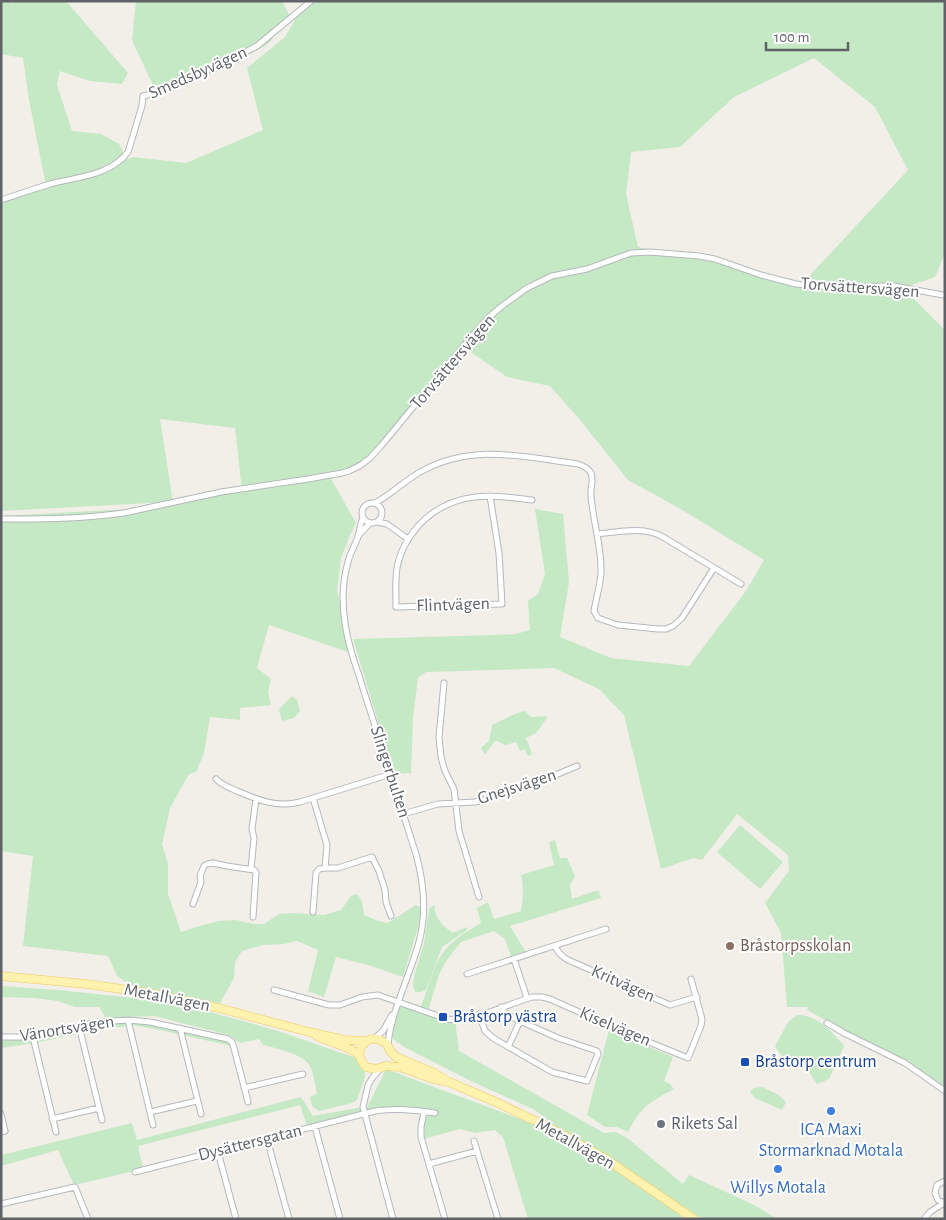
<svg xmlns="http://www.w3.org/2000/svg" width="946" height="1220" viewBox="0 0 946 1220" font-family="'Alegreya Sans',sans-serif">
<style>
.green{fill:#c5e8c5;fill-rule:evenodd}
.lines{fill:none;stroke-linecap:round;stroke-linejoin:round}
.minor-casing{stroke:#b5b8bc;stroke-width:7}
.primary-casing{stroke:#f2c960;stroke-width:9}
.minor{stroke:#fff;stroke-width:5}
.primary{stroke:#fff2af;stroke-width:8}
.education-dot{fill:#8d6e63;stroke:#fff;stroke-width:2}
.transit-dot{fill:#1a4fb4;stroke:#fff;stroke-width:2}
.shop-dot{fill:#3f7fe0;stroke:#fff;stroke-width:2}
.worship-dot{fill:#6b7280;stroke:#fff;stroke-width:2}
.labels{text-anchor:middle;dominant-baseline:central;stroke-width:4;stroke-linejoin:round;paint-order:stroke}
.street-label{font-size:18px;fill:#5f6368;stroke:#fff}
.education-label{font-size:18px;fill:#785e54;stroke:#fff;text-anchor:start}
.transit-label{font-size:18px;fill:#164399;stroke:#fff;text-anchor:start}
.worship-label{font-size:18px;fill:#5b616d;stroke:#fff;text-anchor:start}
.shop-label{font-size:18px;fill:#366cbe;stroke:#fff}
</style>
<rect width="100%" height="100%" fill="#f1efe8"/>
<path class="green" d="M1,1H10L12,7L11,1H66L128,73L122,84L90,81L60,71L57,85L72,131L101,134L119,144L125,156L119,162L133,157L186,163L263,130L247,68L285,37L306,1H945V253L935,277L903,288L945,330V1091L902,1061L807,1010L808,1007H787L781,933L765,903L789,871L788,855L737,814L702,860L693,858L661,869L624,715L599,689L554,668L426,672L418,678L413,718L411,773L394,774L353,639L495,635L516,634L530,630L528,601L538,594L545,574L535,509L563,514L569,582L560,637L611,658L689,666L746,591L764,560L679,508L628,480L580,420L550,386L507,377L462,346L407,419L384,446L358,467L329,475L356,523L350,535L341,558L337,590L351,653L269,625L257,668L271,679L268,693L271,705L240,708V720L210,717L204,753L196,772L189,774L170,808L162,844L168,864V894L181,932L196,927L218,921L236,920L254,924H264L279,914L295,913L324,915L341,910L351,896L357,894L362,901L364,915L378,921L388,923L416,905L422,908L418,927L403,977L368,965L336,957L324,997L308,991L318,950L297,941L284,944L263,945L242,951L235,962L234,978L220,1003L133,987L117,976L108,956L23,946L33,856L1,851V516L149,508L169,502L1,511V203L46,186L29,100L23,58L1,54ZM814,58L875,107L908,170L801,285L726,265L638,247L626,194L631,152L680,147L734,97ZM634,249L613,263L593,265ZM160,419L235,428L242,490L173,502Z
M136,1H282L292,21L272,38V40L265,46L218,71L156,92L132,40Z
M292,696L297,700L300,711L294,718L282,721L279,709Z
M525,711L531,717L547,716V718L536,733L526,738L532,754L528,756L525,749L520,751L516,742L505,745L497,741H495L485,754L481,748L489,741L492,725L517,713Z
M740,825L783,862L760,889L717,852Z
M555,840L560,858H567L575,876L570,885L572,899L598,890L601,898L510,926L527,954L511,960V956L505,939L494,931L461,942L446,961L439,975L428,1011L443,1018L455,1020L459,1051L604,1133L616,1132L627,1138L683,1184L689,1175L754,1205L777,1219H703L633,1175L684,1219H528L503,1137L495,1130L475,1133L460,1129L424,1139L425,1113L416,1109H377L364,1115L308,1128L300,1105L138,1146L143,1169L74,1185L58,1150L1,1166V1155L132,1123L137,1140L301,1097L313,1116L363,1107L364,1114L386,1069L571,1138L535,1110L471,1081L404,1047L392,1038L399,1002L420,1008C427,993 431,973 439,959C448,942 465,933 481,923L477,908L488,902L494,919L521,911C523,899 524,888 521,875L554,865L549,842Z
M434,905C435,918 442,926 453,933L467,927V930L442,947L426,990L421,992H415L413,985L415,973L424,943L429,909Z
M1,986L58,990L134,998L203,1010L278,1031L356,1058L364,1065L365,1077L357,1100L352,1103L319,1111L312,1106L310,1097L317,1094C315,1085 314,1074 310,1066C304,1054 275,1048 263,1045L259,1039L240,1043L229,1035L154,1016L106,1018L99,1007H75L58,1001L34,998L1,997Z
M797,1015C818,1015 831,1031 844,1046L829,1079L817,1084L805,1066L785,1061L775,1046L788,1022Z
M129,1019L151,1020L231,1038L236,1047L160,1030L132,1025L83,1033L35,1043L1,1048V1035H33Z
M609,1030L673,1057L664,1081L670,1084L674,1089C661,1096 647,1103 638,1115C634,1120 631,1127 628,1132L617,1127H605L587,1115Z
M762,1087L777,1094L786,1102L782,1110L755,1098L750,1092L754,1088Z"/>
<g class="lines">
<defs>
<path id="minor" d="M1,200C17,195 33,189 50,184C76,177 110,176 128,152L142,106L143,96L155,93L220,65L257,46L311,1
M490,496L499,553L502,604L396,607C396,594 395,581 397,568C400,551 408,537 420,524C452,491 490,494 532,500
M362 513a10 10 0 1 1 20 0a10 10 0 1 1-20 0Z
M375,503C392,494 405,480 422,471C473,443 524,457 578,464C584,466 588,468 591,473C594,480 590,489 591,496C593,522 602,547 601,573C600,586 596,599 594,611L598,618L618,625L658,629H666L673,626L682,618L714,568
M363,518C360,524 360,530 358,537C355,545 350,553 348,562C339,593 343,624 352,654L416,854C424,883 427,913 419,942C415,957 409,972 404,986C397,1006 389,1026 388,1046
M1,519C42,519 83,519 124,513L221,492L308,479L342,473L349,471L361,465L370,458L381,446L472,336L488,318L502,306L527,288L552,276L587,269L631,253L650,252L699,256L715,259L761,275L796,284L830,287L894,286L943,295
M377,522L387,524L408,539
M597,534C619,532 643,526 663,537L741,584
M358,536L370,523
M444,683L439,737L441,757L445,771L454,789L459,831L479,897
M216,779C222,785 230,788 237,791C258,800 277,808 300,802L391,774
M313,798L327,845L325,868
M403,814L438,804L475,802L489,799L534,784L577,766
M251,869L254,838L252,829L256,799
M193,904L201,882L200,876L204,866L207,864L213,863L227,866L254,870L256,872L253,917
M313,912L316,873L319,869L325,868H338L372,857L379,871L385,890L386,902L391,916
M555,946L559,953L566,959L670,1005L697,997
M514,959L527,998
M467,974L606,929
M274,990L329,1005H340L362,997L378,995L447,1019C471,1023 508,1004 532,997H542L550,999L617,1029L688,1058L701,1026L702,1019L691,979
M479,1014L485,1031L493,1038L552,1072L587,1081L598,1054L597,1051L558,1038L520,1021L506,1014L501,1007
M128,1020L153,1125
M827,1023L844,1033L905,1063L945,1091
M79,1026L102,1120
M180,1028L201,1114
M1,1037H33L98,1022L128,1020L150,1022L228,1039L232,1042L234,1048L248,1102
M33,1037L56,1132
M375,1038L383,1031L392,1015
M508,1047L520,1021
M380,1069L373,1077L368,1085L363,1107L393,1219
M244,1088L303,1074
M150,1112L197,1101
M424,1112L421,1127V1137L445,1219
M1,1114L5,1131L1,1132
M52,1119L99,1108
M315,1127L340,1219
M267,1139L289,1219
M474,1141L498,1219
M218,1152L236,1219
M429,1164L477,1151
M135,1172L375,1111C396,1108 414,1110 435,1113
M945,1181L937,1185L935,1193L938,1200L945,1203
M1,1204L75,1187L88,1219
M924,1219L930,1212L944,1203"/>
<path id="primary" d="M1,976L86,984L143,992L219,1008L309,1032L345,1040L366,1041L372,1039H378L387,1044L390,1051L396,1057L434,1073L449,1082
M317,1036C331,1043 347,1045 359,1055
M366,1041L361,1047L359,1055L362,1062L366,1067L376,1069L385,1066L400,1067L433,1079L449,1082L498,1103L552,1129L606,1159L694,1219"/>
</defs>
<use href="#minor" class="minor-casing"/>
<use href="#primary" class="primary-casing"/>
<use href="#minor" class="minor"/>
<use href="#primary" class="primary"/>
</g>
<circle class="education-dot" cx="730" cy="946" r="5"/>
<g class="transit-dot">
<rect x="438" y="1012" width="10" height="10" rx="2.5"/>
<rect x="740" y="1057" width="10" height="10" rx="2.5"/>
</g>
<g class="shop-dot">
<circle cx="831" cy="1111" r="5"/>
<circle cx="778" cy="1169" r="5"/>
</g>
<circle class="worship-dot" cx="661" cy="1124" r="5"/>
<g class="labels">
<g class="street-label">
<text transform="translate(198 73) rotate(-24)">Smedsbyvägen</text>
<text transform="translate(860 288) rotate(4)">Torvsättersvägen</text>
<text transform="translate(453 362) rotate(-49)">Torvsättersvägen</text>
<text transform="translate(453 605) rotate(-2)">Flintvägen</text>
<text transform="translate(390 772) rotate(72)">Slingerbulten</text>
<text transform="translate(517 787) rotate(-18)">Gnejsvägen</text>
<text transform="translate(623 984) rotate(24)">Kritvägen</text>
<text transform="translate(167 998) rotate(11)">Metallvägen</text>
<text transform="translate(615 1027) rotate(23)">Kiselvägen</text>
<text transform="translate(67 1029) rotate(-9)">Vänortsvägen</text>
<text transform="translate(250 1143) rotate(-14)">Dysättersgatan</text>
<text transform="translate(575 1144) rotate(29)">Metallvägen</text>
</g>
<g class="education-label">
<text x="740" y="946">Bråstorpsskolan</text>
</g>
<g class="transit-label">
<text x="453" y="1017">Bråstorp västra</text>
<text x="755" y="1062">Bråstorp centrum</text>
</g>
<g class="worship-label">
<text x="671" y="1124">Rikets Sal</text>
</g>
<g class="shop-label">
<text x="831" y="1130">ICA Maxi<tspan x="831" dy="21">Stormarknad Motala</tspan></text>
<text x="778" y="1188">Willys Motala</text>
</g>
</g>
<rect width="946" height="1220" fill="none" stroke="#5f6368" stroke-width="5"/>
<path d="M766 42v8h82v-8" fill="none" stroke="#5f6368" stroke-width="2.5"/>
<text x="774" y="42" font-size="15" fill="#5f6368" stroke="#ffffff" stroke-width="4" paint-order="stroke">100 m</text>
</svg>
